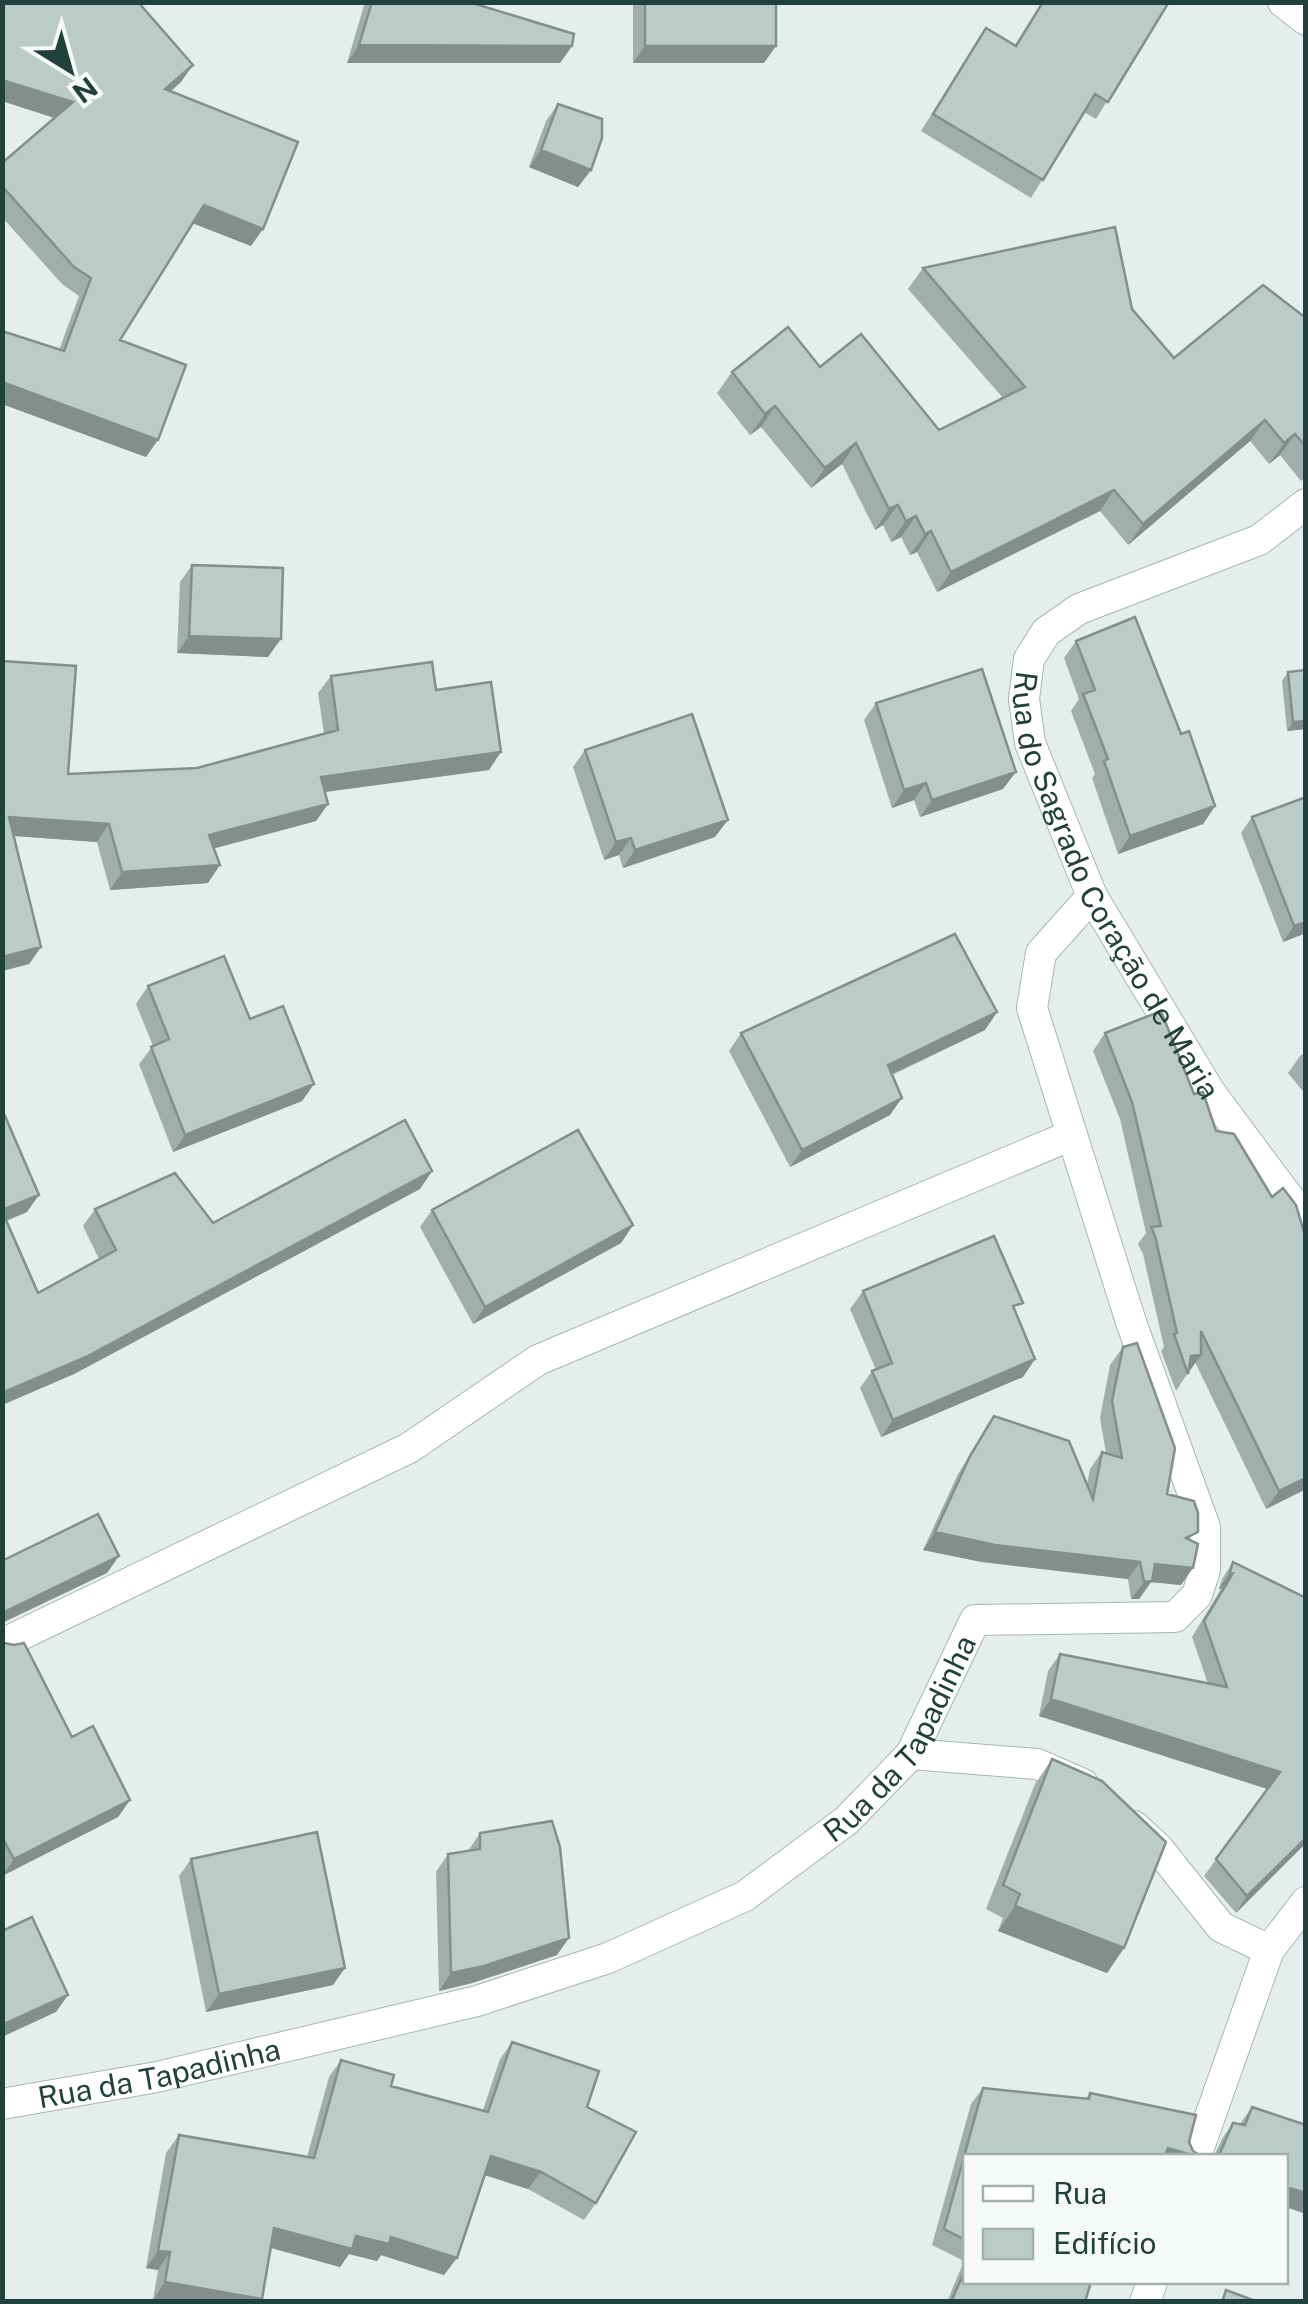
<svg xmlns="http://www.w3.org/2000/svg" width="1308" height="2304" viewBox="0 0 1308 2304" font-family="'Public Sans',sans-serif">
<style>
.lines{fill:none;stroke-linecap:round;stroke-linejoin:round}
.street-casing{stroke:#a6b7b2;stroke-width:32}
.street{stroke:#fff;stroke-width:30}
.wall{fill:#a1afab}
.shaded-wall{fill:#838f8b}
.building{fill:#bbccc7;stroke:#838f8b;stroke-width:2.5}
.labels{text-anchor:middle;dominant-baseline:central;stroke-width:10;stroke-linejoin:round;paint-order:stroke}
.street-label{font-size:30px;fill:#21423c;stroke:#f5faf8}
</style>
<rect width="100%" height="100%" fill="#e4eeea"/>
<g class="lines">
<defs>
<g id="street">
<path d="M1283,2L1306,20"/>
<path id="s1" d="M1306,504L1259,540L1079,609L1046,632L1029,659L1024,699L1030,743L1092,896L1210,1092L1306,1221"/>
<path d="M2,1644L409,1448L538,1360L1072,1135"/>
<path d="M911,1754L1037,1764L1083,1784"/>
<path d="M1134,1826L1158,1848L1221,1927L1269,1950"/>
<path id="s2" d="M2,2104L157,2077L477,2001L608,1958L745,1896L847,1820L911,1754L975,1620L1175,1617L1197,1595L1205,1570V1527L1131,1322L1032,1008L1041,953L1092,896"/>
<path d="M1196,2156L1269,1950L1306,1902"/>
<path d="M1145,2302L1152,2282"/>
</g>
</defs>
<use href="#street" class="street-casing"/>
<use href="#street" class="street"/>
</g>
<path class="wall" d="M2,2L181,82L170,91L251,246L193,223L120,340L146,457L2,404V331L59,350L79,296L62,284L2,217V163L55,118L2,101Z
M365,2H469L572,46L560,63H347Z
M633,2H776L764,63H633Z
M1042,2H1169L1096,119L1084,112L1031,198L921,131L986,28L1015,45Z
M558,104L591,170L578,187L529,167L546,121Z
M923,268L1132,309L1174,358L1306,318V477L1301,481L1280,455L1269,464L1250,441L1128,545L1100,511L937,592L917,552L910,555L901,537L891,542L883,525L875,530L842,464L811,488L761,427L750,435L717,393L732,372L820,367L939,430L1003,398L908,289Z
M192,565L268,657L177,653L180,582Z
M1076,641L1181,734L1215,806L1203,824L1118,854L1092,778L1095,774L1071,711L1079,699L1064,658Z
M2,661L68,774L197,768L324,734L318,693L331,676L436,690L489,770L325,792L328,804L316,821L214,848L208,883L110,890L97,842L13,836L41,947L29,964L2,971Z
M1306,670V729L1287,731L1282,681L1288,672Z
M876,703L1003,789L920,817L914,800L892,808L864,720Z
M585,750L715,837L623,868L619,855L604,860L573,767Z
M1252,817L1306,933L1283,942L1241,833Z
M148,986L250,1019L314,1084L302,1101L173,1152L139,1064L153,1046L136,1004Z
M997,1012L985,1030L892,1075L890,1115L790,1167L729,1051L741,1033Z
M1105,1033L1194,1094L1216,1131L1272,1197L1306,1239V1489L1266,1509L1195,1362L1176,1391L1161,1351L1164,1347L1143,1254L1138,1244L1146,1233L1120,1119L1093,1051Z
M1306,1052V1095L1288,1073L1300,1056Z
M2,1109L27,1212L7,1221L38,1293L99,1259L83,1226L95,1209L213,1223L432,1171L420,1189L74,1374L2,1405Z
M432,1210L633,1225L621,1243L473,1324L420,1227Z
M863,1291L1015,1313L1035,1359L1023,1377L881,1437L860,1388L872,1371L876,1370L850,1309Z
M1123,1347L1167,1494L1192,1541L1181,1585L1151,1582L1139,1599H1131L1128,1579L982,1562L923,1550L958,1474L994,1416L1087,1485L1090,1469L1102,1452L1106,1453L1100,1418L1110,1365Z
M1233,1562L1306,1843L1236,1913L1204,1876L1267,1789L1039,1716L1048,1671L1060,1654L1208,1684L1192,1637L1221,1589H1219L1222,1579Z
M2,1640L72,1737L130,1800L118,1817L2,1876Z
M1052,1759L1124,1948L1107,1973L998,1931L1003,1918L986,1909L1035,1784Z
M480,1833L557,1955L472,1983L439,1991L436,1872L448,1854L468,1851Z
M191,1859L333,1985L206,2012L179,1876Z
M512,2042L587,2107L596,2203L584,2220L528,2189L484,2175L444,2275L381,2255L377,2261L349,2254L340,2267L270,2248L262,2299L260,2302H164L153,2300L158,2270L146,2268L166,2153L179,2135L307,2157L329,2077L341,2060L391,2086L483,2110L500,2059Z
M983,2088L1086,2098L1090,2093L1196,2115L966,2156V2282L1085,2302H947L964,2261L932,2245L971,2104Z
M1252,2107L1306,2125V2214L1286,2207L1214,2156L1222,2139L1233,2123L1240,2124Z"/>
<path class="shaded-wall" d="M359,45L572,46L560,63H347Z
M645,46H776L764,63H633Z
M193,65L181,82L153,107L165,89Z
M2,80L73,102L61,120L2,101Z
M541,150L591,170L578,187L529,167Z
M204,205L263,229L251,246L192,223Z
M2,382L158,440L146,457L2,404Z
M775,406L761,427L750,435L765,414Z
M1265,420L1250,441L1128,545L1143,524Z
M1295,434L1280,455L1269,464L1284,443Z
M856,443L842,464L811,488L825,468Z
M1114,490L1100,511L937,592L951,572Z
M898,505L883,525L875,530L889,509Z
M916,516L901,537L891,542L906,521Z
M931,531L917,552L910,555L925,534Z
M189,636L281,639L268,657L177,653Z
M1306,721V729L1287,731L1293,722Z
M501,752L489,770L309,794L321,777Z
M1016,772L1003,789L920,817L932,800Z
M926,783L914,800L892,808L904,790Z
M328,804L316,821L197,853L209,835Z
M1215,806L1203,824L1118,854L1130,836Z
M9,817L109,824L97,842L2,835Z
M728,820L715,837L623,868L635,850Z
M631,838L619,855L604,860L616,842Z
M220,865L208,883L110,890L122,872Z
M1306,922V933L1283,942L1294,926Z
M41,947L29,964L2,971V957Z
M997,1012L985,1030L875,1082L888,1065Z
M314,1084L302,1101L173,1152L185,1135Z
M902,1098L890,1115L790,1167L802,1150Z
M432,1171L420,1189L74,1374L2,1405V1393Z
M39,1195L27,1212L2,1222V1210Z
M633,1225L621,1243L473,1324L485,1307Z
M1201,1355L1189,1372L1191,1356Z
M1035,1359L1023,1377L881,1437L893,1420Z
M1306,1478V1489L1266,1509L1279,1491Z
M935,1532L1140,1562L1128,1579L982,1562L923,1550Z
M119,1556L107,1573L2,1623V1613L6,1610Z
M1155,1564L1193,1568L1181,1585L1151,1582L1139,1599H1131L1144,1582H1148L1143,1581Z
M1230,1572L1233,1573L1221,1589H1219Z
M1051,1699L1280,1772L1268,1789L1039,1716Z
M130,1800L118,1817L2,1876L14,1859Z
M1306,1838V1843L1236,1913L1247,1896Z
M1015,1906L1124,1948L1107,1973L998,1931Z
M569,1938L557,1955L472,1983L439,1991L451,1973Z
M345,1968L333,1985L206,2012L219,1994Z
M68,1995L56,2012L2,2037V2025Z
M1168,2148L1195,2156H1162Z
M491,2156L541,2172L528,2189L479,2173Z
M1286,2187L1306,2193V2214L1286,2207Z
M274,2228L356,2236L391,2237L457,2258L444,2275L381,2255L377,2261L349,2254L340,2267L262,2245Z
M158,2251L170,2252L158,2270L146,2268Z
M165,2282L262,2299L260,2302H164L153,2300Z"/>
<path class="building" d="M2,2H138L193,65L165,89L298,142L263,229L204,205L120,340L186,365L158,440L2,382V331L64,351L91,278L74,267L2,186V163L73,102L2,80Z
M372,2H469L574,34L572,46L359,45Z
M645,2H776V46H645Z
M1043,2H1169L1108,102L1095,94L1043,180L933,114L986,28L1016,46Z
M558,104L602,119V138L591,170L541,150Z
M1115,227L1132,309L1174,358L1263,285L1306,318V447L1295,434L1284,443L1265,420L1143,524L1114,490L951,572L931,531L925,534L916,516L906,521L898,505L889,509L856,443L825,468L775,406L765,414L732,372L788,327L820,367L861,334L939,430L1025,387L923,268Z
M192,565L283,568L281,639L189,636Z
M1135,617L1181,734L1189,731L1215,806L1130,836L1104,761L1108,759L1083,694L1095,690L1076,641Z
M2,661L76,666L68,774L197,768L338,730L331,676L432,662L436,690L491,682L501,752L321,777L328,804L209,835L220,865L122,872L109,824L9,817L41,947L2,957Z
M982,669L1016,772L932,800L926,783L904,790L876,703Z
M1306,670V721L1293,722L1288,672Z
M692,714L728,820L635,850L631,838L616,842L585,750Z
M1306,797V922L1294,926L1252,817Z
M955,934L997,1012L888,1065L902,1098L802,1150L741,1033Z
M224,956L250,1019L283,1006L314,1084L185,1135L151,1047L169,1039L148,986Z
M1161,1011L1194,1094L1203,1092L1216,1131L1234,1134L1272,1197L1283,1188L1296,1205L1306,1239V1478L1279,1491L1201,1331V1355L1191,1356L1188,1374L1174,1334L1177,1333L1155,1236L1151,1227L1161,1226L1132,1102L1105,1033Z
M2,1109L39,1195L2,1210Z
M405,1120L432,1171L86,1357L2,1393V1211L38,1293L116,1250L95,1209L175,1173L213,1223Z
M578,1130L633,1225L485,1307L432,1210Z
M994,1236L1023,1303L1013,1306L1035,1359L893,1420L872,1371L892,1363L863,1291Z
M1137,1343L1175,1448L1167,1494L1194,1501L1198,1513V1532L1186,1538L1198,1544L1193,1568L1155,1564L1152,1581L1144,1582L1140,1562L995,1545L935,1532L970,1456L994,1416L1069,1441L1093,1499L1102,1452L1122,1458L1112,1401L1123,1347Z
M98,1514L119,1556L2,1613V1561Z
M1233,1562L1306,1598V1838L1247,1896L1216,1859L1280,1772L1051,1699L1060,1654L1227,1687L1204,1621L1233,1573L1230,1572Z
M2,1640L4,1643L14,1645L24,1643L72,1737L93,1726L130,1800L14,1859L2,1837Z
M1052,1759L1102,1781L1166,1842L1124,1948L1015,1906L1020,1894L1003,1885Z
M552,1821L560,1847L569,1938L484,1966L451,1973L448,1854L480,1849V1833Z
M317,1832L345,1968L219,1994L191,1859Z
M32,1917L68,1995L2,2025V1931Z
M512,2042L599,2071L587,2107L636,2132L596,2203L541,2172L491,2156L457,2258L391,2237L389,2244L356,2236L352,2249L274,2228L262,2299L165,2282L170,2252L158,2251L179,2135L314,2158L341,2060L394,2075L391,2086L488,2112Z
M983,2088L1089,2099L1090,2093L1196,2115L1189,2142L1193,2151L1201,2156H1195L1168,2148L1165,2156H966V2240L944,2229Z
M1252,2107L1306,2125V2193L1286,2187V2156H1214L1220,2153L1233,2123L1245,2125Z
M966,2268V2282H1091L1085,2302H951Z
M1226,2290L1258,2302H1222Z"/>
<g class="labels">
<g class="street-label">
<text stroke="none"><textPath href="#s1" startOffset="572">Rua do Sagrado Coração de Maria</textPath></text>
<text stroke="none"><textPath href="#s2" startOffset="1000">Rua da Tapadinha</textPath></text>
<text stroke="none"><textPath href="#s2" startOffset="160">Rua da Tapadinha</textPath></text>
</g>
</g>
<rect width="1308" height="2304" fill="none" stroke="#21423c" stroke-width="10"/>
<rect x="963" y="2154" width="325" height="130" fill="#f5faf8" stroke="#a0b0ad" stroke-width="2.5"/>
<rect x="983" y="2186" width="50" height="15" fill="#ffffff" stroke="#a0b0ad" stroke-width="2.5"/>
<text x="1053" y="2204" font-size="30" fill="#21423c">Rua</text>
<rect x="983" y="2229" width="50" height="30" fill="#bbccc7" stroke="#a0b0ad" stroke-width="2.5"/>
<text x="1053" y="2254" font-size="30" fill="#21423c">Edifício</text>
<g transform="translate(70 70) rotate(143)" stroke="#f5faf8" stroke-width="8" paint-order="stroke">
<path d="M0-8L18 38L0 25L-18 38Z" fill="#21423c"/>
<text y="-15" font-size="28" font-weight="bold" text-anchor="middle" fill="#21423c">N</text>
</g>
</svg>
